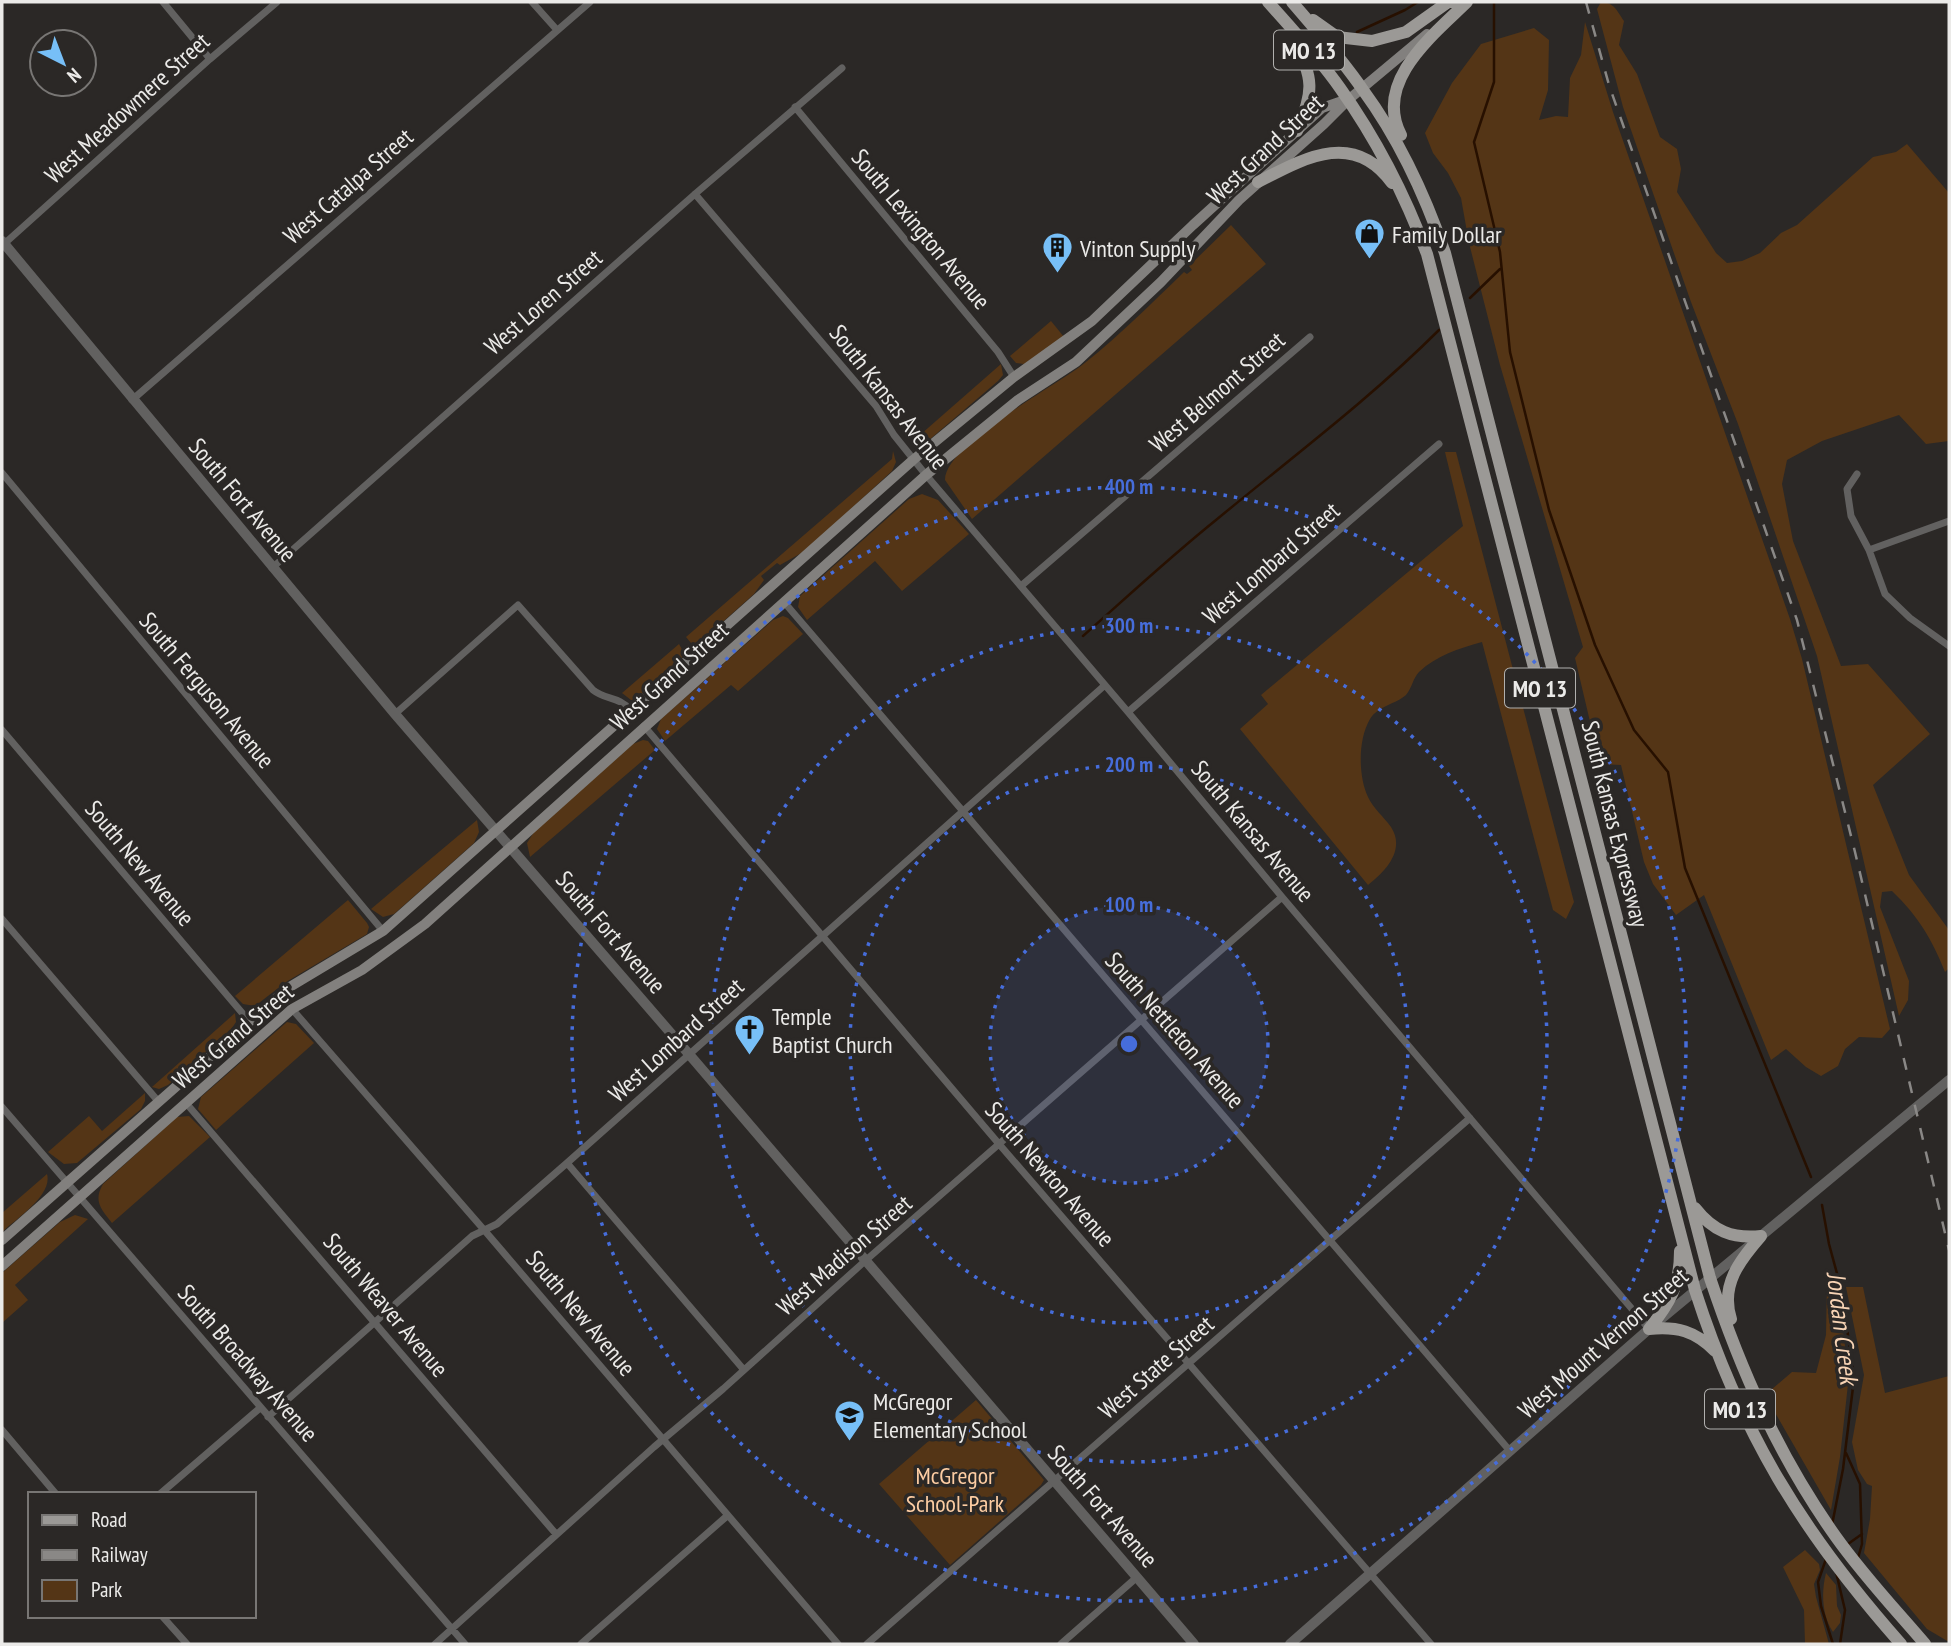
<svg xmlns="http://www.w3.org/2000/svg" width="1951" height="1646" viewBox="0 0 1951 1646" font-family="'PT Sans Narrow',sans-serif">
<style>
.green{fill:#543516}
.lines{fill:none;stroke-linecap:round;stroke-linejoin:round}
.stream{stroke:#271000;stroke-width:2.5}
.minor{stroke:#626160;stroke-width:7}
.tertiary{stroke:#626160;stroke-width:10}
.secondary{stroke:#82807e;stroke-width:10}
.primary{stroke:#9b9996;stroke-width:12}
.rail{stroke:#8a8886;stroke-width:2.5;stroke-dasharray:12 12;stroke-linecap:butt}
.ring{fill:none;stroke:#466ddb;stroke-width:3.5;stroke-dasharray:3.5 7}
.labels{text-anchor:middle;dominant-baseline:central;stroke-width:7;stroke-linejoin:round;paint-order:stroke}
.shield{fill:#2b2826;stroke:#b1b0ae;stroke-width:2}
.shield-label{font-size:23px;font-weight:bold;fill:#ebeae8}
.street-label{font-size:24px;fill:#ebeae8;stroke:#2b2826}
.poi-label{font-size:24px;fill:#ebeae8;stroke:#2b2826;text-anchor:start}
.park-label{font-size:24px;fill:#fdcda3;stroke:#2b2826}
.water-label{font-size:26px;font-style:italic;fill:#f7d3b4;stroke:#2b2826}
.centre{fill:#466ddb;stroke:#2b2826;stroke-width:3.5}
.ring-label{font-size:21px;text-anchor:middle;font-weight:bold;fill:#466ddb;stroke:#2b2826;stroke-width:7;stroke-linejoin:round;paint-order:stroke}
</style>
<rect width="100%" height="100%" fill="#2b2826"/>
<path class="green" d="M1601,2C1614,2 1617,11 1624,21L1619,45L1637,74L1660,137L1677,149L1681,169L1677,192L1716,253L1727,263L1742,261L1760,253L1781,233L1797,225L1873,157L1896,152L1907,144L1949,193V441L1926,444L1899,415L1822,441L1787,460L1782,484L1793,541L1841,666L1868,664L1930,734L1873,785L1909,875L1949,930V968L1945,972C1932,939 1918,916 1892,891L1882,892L1880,907L1909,981L1908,1000L1899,1016L1817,656L1738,424L1691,302L1623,107L1597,9Z
M1585,22L1613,112L1790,619L1802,659L1890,1029L1882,1038L1859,1037L1845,1049L1838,1066L1821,1076L1806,1067L1786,1049L1771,1060L1704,895L1676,915L1653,884L1644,862L1621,765L1600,764L1575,658L1583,647L1500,365L1469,243L1461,198L1448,173L1433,153L1425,133L1452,83L1481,44L1534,28L1549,40L1548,90L1539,120L1556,116L1568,117L1570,78L1581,55Z
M1231,225L1266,264L972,519L945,480C945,444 1058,385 1086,362C1120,335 1152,303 1184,272L1187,274L1192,270L1189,266Z
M1051,321L1064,337L1024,364L1016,363L1010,356Z
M1001,364L1003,375L998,381L929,440L912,442Z
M893,451L896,462L892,471L805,551L780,565L777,563L761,576L764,580L754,594L699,643H691L686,637L892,459Z
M1445,452H1456L1574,902L1566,919L1553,910L1482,642C1458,649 1437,655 1419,672C1413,678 1412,688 1406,695C1396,704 1378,706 1370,719C1358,739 1358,776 1368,797C1373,808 1384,817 1391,827C1406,850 1385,872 1368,885L1240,729L1268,704L1261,695L1463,526Z
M922,494L938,500L969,534L902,591L875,561L807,620L798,607L800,596L909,499Z
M783,616L788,618L803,634L738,691L731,685L665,741L657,729L661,719L773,620Z
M679,644L684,653L682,658L636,700H631L622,693Z
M643,740L648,741L655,750L530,857L527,843L534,832L633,744Z
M477,820L479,832L474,843L394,914L383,917L371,909Z
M348,900L367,923L369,927L367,934L286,982L255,1006L243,1004L235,996Z
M235,1013L236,1022L230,1031L168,1085L159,1089L152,1087Z
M287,1022L296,1024L314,1043L216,1130L198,1109L201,1097Z
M145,1093V1101L141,1109L77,1163L64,1164L48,1152L89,1116L102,1131Z
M189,1116L210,1137L112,1223C101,1209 93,1201 103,1184L177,1117Z
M47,1174C53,1195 16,1219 2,1232V1213Z
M75,1215L88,1219L15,1285L28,1300L2,1323V1273L60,1222Z
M1836,1280L1849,1375L1840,1457L1831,1510L1765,1395L1792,1372L1816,1373L1826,1335L1827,1283Z
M1846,1287H1863L1885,1393L1949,1376V1642L1927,1629L1864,1553L1870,1519L1872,1486L1867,1484L1858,1470L1852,1442L1864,1375Z
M976,1400L1044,1480L1041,1485L950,1565L879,1484Z
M1805,1550L1819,1564L1820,1570L1814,1584L1816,1597L1829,1644H1805L1804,1610L1783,1567Z
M1826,1573L1836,1585L1837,1606L1841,1615L1840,1623L1833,1632C1822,1616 1821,1592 1826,1573Z"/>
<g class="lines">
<path class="stream" d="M1494,2V82L1474,142L1500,252L1510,352L1549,510L1595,645L1634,730L1668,772L1685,868L1811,1177
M1357,32L1405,10L1418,2
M1470,298L1500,269
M1083,636C1127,597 1170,557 1216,520C1291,458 1370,399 1439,330
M1822,1205L1829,1244L1842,1292L1854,1379L1843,1469L1832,1525
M1846,1453L1860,1484L1862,1544L1858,1558
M1848,1544L1862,1534
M1826,1559L1818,1582L1821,1606L1833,1644
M1836,1572L1845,1610L1840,1644"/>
<path class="minor" d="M163,2L210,59
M532,2L557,30
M795,107L998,352L1014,377
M695,194L876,406L894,435L926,475L1128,712L1282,897L1649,1329
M4,244L210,59L277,2
M132,400L590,2
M2,473L383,931
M1857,474L1847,489L1851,516L1869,550L1885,594L1910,618L1949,646
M1869,550L1949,521
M272,568L695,194L842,68
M1021,586L1310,337
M784,602L1510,1451
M1128,712L1439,444
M395,714L518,605L593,690C607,701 617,695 632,711
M644,726L999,1144L1431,1644
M2,730L249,1021
M2,919L158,1101
M292,1009L485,1231L838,1644
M186,1103L556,1534
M2,1107L465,1644
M567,1163L744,1370
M268,1417L472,1236L497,1224L567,1163L1105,685
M2,1430L56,1494
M160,1494L260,1408
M162,1616L187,1644
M435,1644L654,1447L723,1389L865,1261L1282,897
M581,1644L727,1516
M867,1644L1470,1118
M1061,1644L1136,1578"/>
<path class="tertiary" d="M2,241L395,714L694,1060L1194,1644
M1290,1644L1649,1329L1949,1080"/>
<path class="secondary" d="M2,1240L288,988L383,931L913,460L1014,377L1092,321L1193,225L1322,108L1345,100
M2,1266L292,1009L362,970L425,924L926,475L1018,400L1076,362L1161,282L1239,200L1324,124L1348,100L1427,34"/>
<path class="primary" d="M1268,2C1293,30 1319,58 1340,88C1377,140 1405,195 1427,254L1695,1290C1741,1433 1802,1532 1901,1644
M1292,2C1316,30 1342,59 1363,90C1399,139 1425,195 1445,253L1710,1278C1741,1371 1779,1457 1836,1537C1863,1575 1895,1609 1925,1644
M1313,20L1337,37L1372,41L1406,32L1448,2H1465
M1294,40C1314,81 1314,89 1297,131
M1401,135C1373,82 1433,35 1467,2
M1258,182C1303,159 1353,129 1392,183
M1695,1208C1713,1231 1732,1239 1761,1236
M1731,1319C1720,1285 1740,1260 1761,1236
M1649,1329C1670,1303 1680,1286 1680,1251
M1649,1329C1677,1326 1695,1331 1715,1351"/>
<path class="rail" d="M1586,2L1609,85L1797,620L1855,852L1949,1250"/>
</g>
<circle cx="1129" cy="1044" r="139" fill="#466ddb" fill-opacity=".12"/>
<g class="ring">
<circle cx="1129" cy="1044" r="139"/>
<circle cx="1129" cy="1044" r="279"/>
<circle cx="1129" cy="1044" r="418"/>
<circle cx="1129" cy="1044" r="557"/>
</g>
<defs>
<symbol id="shop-pin" viewBox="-11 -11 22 30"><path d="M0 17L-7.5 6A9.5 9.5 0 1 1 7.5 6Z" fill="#77bff7" stroke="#2b2826"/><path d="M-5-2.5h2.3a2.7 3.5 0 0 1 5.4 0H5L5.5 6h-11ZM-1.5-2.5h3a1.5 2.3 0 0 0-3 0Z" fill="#111"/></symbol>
<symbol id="building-pin" viewBox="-11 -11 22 30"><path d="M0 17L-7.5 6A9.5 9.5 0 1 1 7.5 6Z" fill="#77bff7" stroke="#2b2826"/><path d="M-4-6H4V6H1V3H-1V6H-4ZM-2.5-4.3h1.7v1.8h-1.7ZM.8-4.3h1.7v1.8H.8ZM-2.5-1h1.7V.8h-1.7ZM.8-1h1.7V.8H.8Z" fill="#111"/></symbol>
<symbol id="church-pin" viewBox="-11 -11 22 30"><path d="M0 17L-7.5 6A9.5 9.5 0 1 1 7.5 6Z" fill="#77bff7" stroke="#2b2826"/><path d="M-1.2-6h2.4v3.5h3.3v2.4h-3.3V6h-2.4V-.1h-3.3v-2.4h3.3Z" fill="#111"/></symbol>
<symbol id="school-pin" viewBox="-11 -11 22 30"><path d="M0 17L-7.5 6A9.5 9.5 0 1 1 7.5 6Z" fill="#77bff7" stroke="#2b2826"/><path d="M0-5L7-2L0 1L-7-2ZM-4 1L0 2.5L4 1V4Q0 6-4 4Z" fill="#111"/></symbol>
</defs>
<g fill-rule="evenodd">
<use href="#shop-pin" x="1352" y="216" width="35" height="47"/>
<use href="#building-pin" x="1040" y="230" width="35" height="47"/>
<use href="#church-pin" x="732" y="1012" width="35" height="47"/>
<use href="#school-pin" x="832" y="1398" width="35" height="47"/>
</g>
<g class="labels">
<g class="shield">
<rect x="1274" y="30.5" width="70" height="39" rx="5"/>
<rect x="1505" y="668.5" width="70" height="39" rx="5"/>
<rect x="1705" y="1389.5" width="70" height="39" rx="5"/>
</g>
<g class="shield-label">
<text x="1309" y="50">MO 13</text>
<text x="1540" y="688">MO 13</text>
<text x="1740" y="1409">MO 13</text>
</g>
<g class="street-label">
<text transform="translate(127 108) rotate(-42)">West Meadowmere Street</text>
<text transform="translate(1265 149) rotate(-43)">West Grand Street</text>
<text transform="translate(348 186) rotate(-41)">West Catalpa Street</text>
<text transform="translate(921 229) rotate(50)">South Lexington Avenue</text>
<text transform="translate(543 302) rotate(-41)">West Loren Street</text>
<text transform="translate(1217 392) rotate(-41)">West Belmont Street</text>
<text transform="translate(889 397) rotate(52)">South Kansas Avenue</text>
<text transform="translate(243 500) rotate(50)">South Fort Avenue</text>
<text transform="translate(1271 563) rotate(-41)">West Lombard Street</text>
<text transform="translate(669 676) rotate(-42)">West Grand Street</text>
<text transform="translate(207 690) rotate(50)">South Ferguson Avenue</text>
<text transform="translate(1615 824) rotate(76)">South Kansas Expressway</text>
<text transform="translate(1253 831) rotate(50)">South Kansas Avenue</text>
<text transform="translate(140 863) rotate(50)">South New Avenue</text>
<text transform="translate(611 932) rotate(49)">South Fort Avenue</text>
<text transform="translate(1175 1030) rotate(49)">South Nettleton Avenue</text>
<text transform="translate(233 1036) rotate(-40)">West Grand Street</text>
<text transform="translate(676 1040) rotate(-42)">West Lombard Street</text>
<text transform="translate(1050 1174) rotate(49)">South Newton Avenue</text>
<text transform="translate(844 1255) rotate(-41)">West Madison Street</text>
<text transform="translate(386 1305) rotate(50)">South Weaver Avenue</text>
<text transform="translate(581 1313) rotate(50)">South New Avenue</text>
<text transform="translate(1603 1343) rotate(-41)">West Mount Vernon Street</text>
<text transform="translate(248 1363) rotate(49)">South Broadway Avenue</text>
<text transform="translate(1156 1367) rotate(-41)">West State Street</text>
<text transform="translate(1103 1506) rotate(49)">South Fort Avenue</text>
</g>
<g class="poi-label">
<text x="1392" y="234">Family Dollar</text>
<text x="1080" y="248">Vinton Supply</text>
<text x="772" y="1016">Temple<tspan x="772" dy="28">Baptist Church</tspan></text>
<text x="873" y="1401">McGregor<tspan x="873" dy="28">Elementary School</tspan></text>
</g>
<g class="park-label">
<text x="955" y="1475">McGregor<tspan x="955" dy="28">School-Park</tspan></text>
</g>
<g class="water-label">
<text transform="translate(1843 1328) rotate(83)">Jordan Creek</text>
</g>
</g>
<circle cx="1129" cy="1044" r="10" class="centre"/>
<g class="ring-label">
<text x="1129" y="494">400 m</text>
<text x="1129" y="633">300 m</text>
<text x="1129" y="772">200 m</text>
<text x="1129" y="912">100 m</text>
</g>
<rect width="1951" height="1646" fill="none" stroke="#ebeae8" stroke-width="7"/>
<rect x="28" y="1492" width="228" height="126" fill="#2b2826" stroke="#787674" stroke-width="2"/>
<rect x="42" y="1515" width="35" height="10" fill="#9b9996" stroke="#787674" stroke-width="2"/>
<text x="91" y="1527" font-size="21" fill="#ebeae8">Road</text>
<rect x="42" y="1550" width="35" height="10" fill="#8a8886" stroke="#787674" stroke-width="2"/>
<text x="91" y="1562" font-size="21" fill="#ebeae8">Railway</text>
<rect x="42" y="1580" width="35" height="21" fill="#543516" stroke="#787674" stroke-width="2"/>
<text x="91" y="1597" font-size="21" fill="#ebeae8">Park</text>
<g transform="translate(63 63) rotate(138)"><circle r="33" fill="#2b2826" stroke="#787674" stroke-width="2"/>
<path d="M0-5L12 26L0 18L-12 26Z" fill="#77bff7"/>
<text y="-10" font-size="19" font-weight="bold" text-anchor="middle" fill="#ebeae8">N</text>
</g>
</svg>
